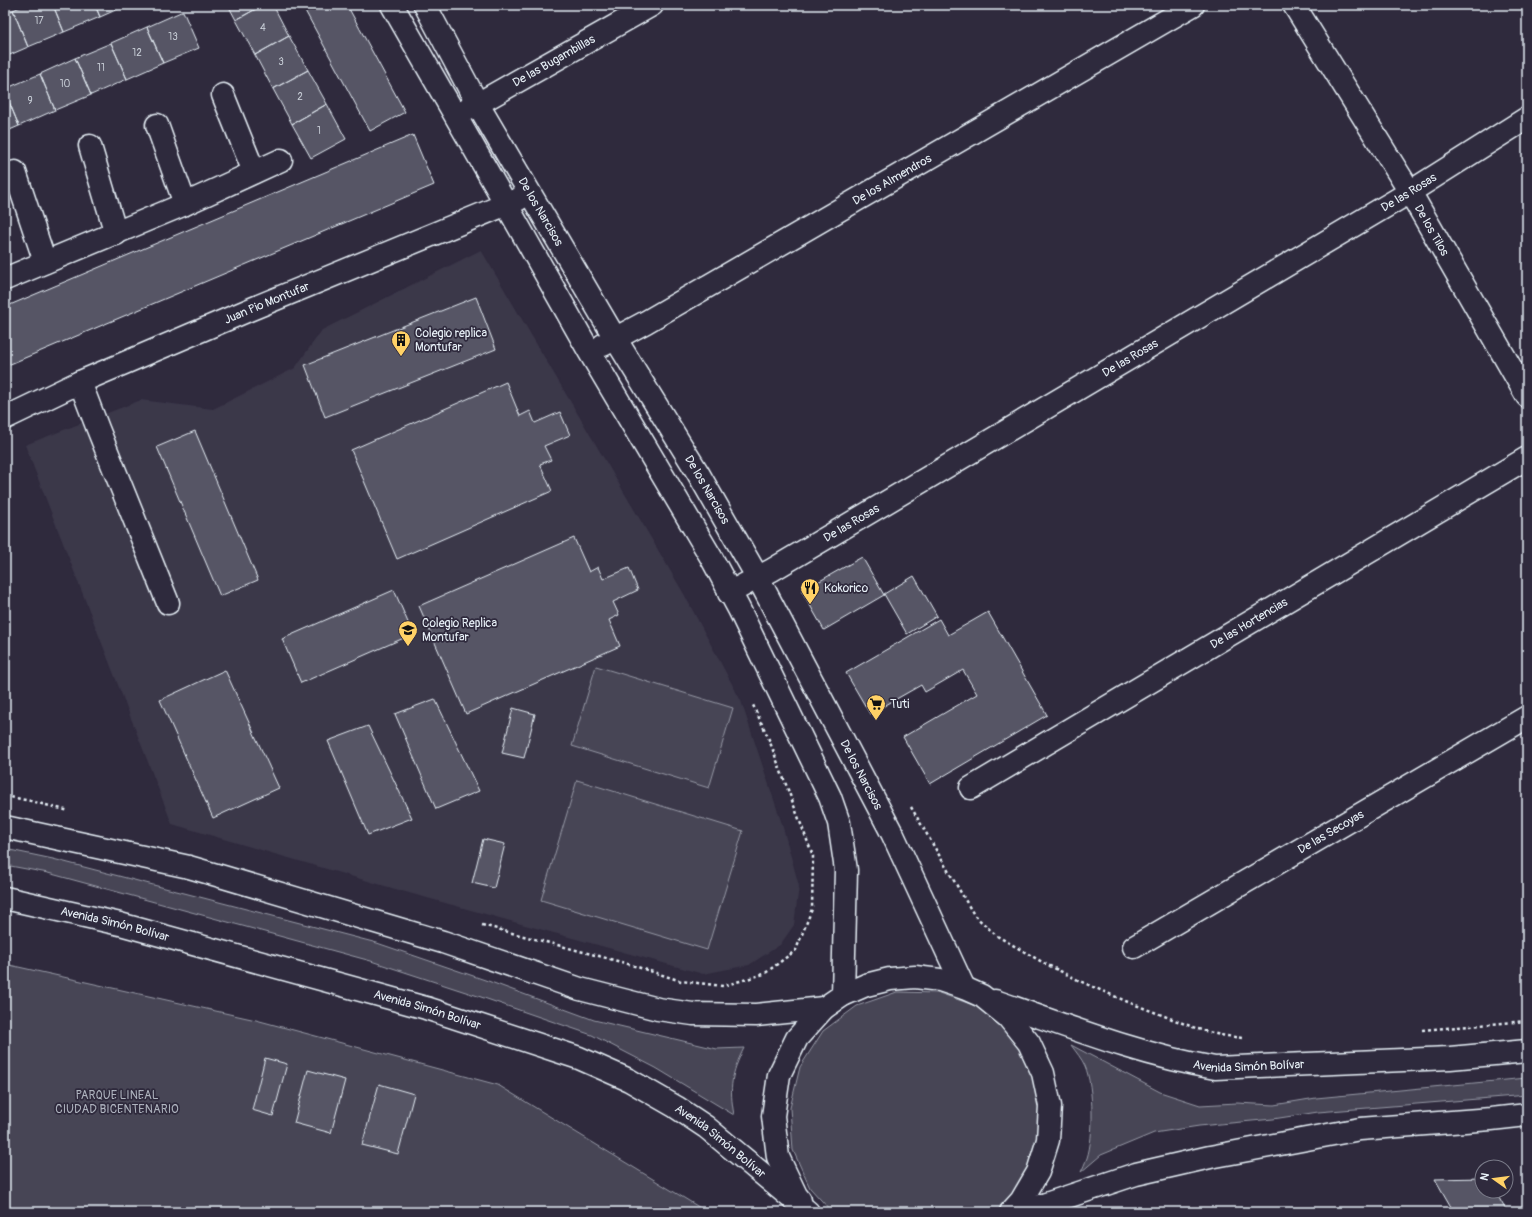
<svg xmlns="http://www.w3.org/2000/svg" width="1532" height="1217" viewBox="0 0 1532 1217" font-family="Pangolin,sans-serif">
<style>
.built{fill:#3b3749}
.green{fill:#464455;stroke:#979aa6}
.building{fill:#575565;stroke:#e8f1f8}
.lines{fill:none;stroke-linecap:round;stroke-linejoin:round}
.minor-casing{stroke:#e8f1f8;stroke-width:25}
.highway-casing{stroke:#e8f1f8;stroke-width:25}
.path{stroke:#e8f1f8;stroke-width:2.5;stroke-dasharray:3 3;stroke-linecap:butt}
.minor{stroke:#2f2a3d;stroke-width:22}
.highway{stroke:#2f2a3d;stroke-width:22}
.labels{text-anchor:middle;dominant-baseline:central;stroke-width:3.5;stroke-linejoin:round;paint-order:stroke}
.number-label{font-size:10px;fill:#c4cad3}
.street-label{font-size:12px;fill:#e8f1f8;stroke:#2f2a3d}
.poi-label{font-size:12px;fill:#e8f1f8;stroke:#2f2a3d;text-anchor:start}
.park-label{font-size:12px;fill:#afb4bf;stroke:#2f2a3d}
</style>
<rect width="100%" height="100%" fill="#2f2a3d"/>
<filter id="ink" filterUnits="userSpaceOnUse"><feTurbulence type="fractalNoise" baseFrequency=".025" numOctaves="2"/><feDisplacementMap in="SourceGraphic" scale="8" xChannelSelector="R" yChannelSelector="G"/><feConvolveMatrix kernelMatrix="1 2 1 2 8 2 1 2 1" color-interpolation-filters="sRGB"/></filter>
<g filter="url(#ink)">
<path class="built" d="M481,250L684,594L741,701L782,824L799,886L794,925L780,945L749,965L703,974L409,893L172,824L25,445L141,400L213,409L295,368L322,330Z"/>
<path class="green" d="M596,666L733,708L709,788L572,746Z
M577,780L743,831L707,950L541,900Z
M5,849L53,859L377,943L488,981L594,1020L717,1049L744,1048C731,1074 729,1087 734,1115L656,1068L592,1035L481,997L371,961L48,873L5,865Z
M5,964L256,1020L498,1085L707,1212H21L5,1206Z
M897,992L939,993L979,1007L1011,1034L1034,1070L1043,1112L1038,1153L1020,1191L999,1212H832L810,1188L793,1150L790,1108L800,1067L823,1031L857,1006Z
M1071,1045L1160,1092L1200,1105L1237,1103L1274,1105L1316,1098L1527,1078V1095L1318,1112L1273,1119L1199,1126L1154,1133L1101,1155L1081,1172C1083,1168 1085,1163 1087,1158C1094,1137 1094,1087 1085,1066C1082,1059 1076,1052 1071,1045Z"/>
<path class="building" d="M25,5H53L64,32L28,47L13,10Z
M53,5H95L100,17L64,32Z
M95,5H127L100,17Z
M228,5H263L236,20Z
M263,5H273L289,36L255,55L236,20Z
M302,5H347L405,112L370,131Z
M13,10L28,47L5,57V14Z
M183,11L199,48L163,63L147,27Z
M147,27L163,63L127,79L111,43Z
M289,36L308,70L273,89L255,55Z
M111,43L127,79L91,95L75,58Z
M75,58L91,95L55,110L40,74Z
M308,70L327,104L292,124L273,89Z
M40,74L55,110L19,126L5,92V89Z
M5,92L19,126L5,132Z
M327,104L346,139L311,158L292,124Z
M413,135L434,185L8,365L5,359V307Z
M476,297L496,349L325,417L305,365Z
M506,382L520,416L530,411L535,423L560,412L570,435L544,446L551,460L540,464L552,491L397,559L351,450Z
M195,431L258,580L220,596L157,447Z
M574,538L589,572L598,567L603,579L629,568L638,590L613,602L619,615L609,620L620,646L466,714L419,606Z
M862,557L884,595L824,630L802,591Z
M914,576L937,616L907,634L884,594Z
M394,590L413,634L301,683L282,639Z
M988,612L1047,715L930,784L903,737L977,694L963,670L925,692L921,685L870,714L846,673L939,619L948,635Z
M225,670L279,788L213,818L160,700Z
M435,699L479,791L436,809L395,714Z
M513,708L535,714L524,758L502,753Z
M368,726L412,818L368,835L328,741Z
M483,839L505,844L494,888L472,883Z
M265,1058L287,1064L273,1116L252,1110Z
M308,1070L345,1080L331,1133L294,1123Z
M379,1084L414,1094L398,1154L362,1145Z
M1482,1178V1191H1495L1507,1212H1454L1435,1179Z"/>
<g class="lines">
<defs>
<g id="minor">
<path d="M392,5L506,204L589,351L711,557L739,609L830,797L839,823L846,870L843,995"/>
<path id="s1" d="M425,5L477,103L615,338L698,473L758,578L893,835L964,988"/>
<path id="s2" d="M1294,5L1410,192L1527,396"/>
<path d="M223,95L254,172"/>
<path id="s3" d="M465,111L652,5"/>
<path d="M157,125L185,204"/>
<path d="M90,146L116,234"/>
<path d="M15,172L45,262"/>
<path d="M5,279L185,204L281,160"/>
<path id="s4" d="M603,345L646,322L1193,5"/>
<path d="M80,382L98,429L168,603"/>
<path id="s5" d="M5,418L80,382L249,310L519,199"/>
<path id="s6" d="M729,593L772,570L1410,192L1527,118"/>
<path id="s7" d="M971,788L1527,458"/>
<path id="s8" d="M1134,947L1527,717"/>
</g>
<g id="highway">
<path d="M5,827L189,867L220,876L443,942L580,989L658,1009L693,1014L756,1015L824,1008"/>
<path id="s9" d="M5,898L120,924L426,1008L579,1058L629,1080L676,1107L706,1127L808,1212"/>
<path id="s10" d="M995,1001C1067,1026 1139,1055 1215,1068L1450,1058L1527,1051"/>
<path d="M800,1200L796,1195L778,1157L773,1116L779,1075L797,1038L824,1008L843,995L866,985L890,979L915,977L940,980L964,988L982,996L1008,1017L1029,1043L1043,1073L1050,1106L1048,1140L1038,1172L1021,1201L1011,1212"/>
<path d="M1022,1212L1136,1174L1210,1157L1360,1129L1491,1119L1527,1115"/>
</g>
</defs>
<use href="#minor" class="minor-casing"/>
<use href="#highway" class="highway-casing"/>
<path class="path" d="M5,796L31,801L69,811
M911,807L974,915L997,936L1044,963L1084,983L1128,1002L1198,1029L1220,1035L1242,1038
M482,925L625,963L681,981L723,986L764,974L796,950L812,909L813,856L768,737L752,703
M1422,1030L1527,1021"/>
<use href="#minor" class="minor"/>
<use href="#highway" class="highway"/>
</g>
</g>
<defs>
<symbol id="building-pin" viewBox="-11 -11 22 30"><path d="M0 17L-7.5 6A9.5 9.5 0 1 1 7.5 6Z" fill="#ffd166" stroke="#2f2a3d"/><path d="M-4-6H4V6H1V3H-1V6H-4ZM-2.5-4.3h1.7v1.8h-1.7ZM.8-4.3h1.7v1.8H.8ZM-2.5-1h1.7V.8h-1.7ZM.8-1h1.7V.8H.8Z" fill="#111"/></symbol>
<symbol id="restaurant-pin" viewBox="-11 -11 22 30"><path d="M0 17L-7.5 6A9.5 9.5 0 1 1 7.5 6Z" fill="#ffd166" stroke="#2f2a3d"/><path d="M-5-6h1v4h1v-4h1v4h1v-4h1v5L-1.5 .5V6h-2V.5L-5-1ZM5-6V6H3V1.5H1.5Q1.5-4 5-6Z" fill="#111"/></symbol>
<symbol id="university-pin" viewBox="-11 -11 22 30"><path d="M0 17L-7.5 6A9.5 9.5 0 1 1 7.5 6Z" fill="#ffd166" stroke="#2f2a3d"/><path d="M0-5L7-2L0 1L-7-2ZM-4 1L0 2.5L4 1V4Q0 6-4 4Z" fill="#111"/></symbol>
<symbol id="supermarket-pin" viewBox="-11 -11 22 30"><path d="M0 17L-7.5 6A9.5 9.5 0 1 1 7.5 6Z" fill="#ffd166" stroke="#2f2a3d"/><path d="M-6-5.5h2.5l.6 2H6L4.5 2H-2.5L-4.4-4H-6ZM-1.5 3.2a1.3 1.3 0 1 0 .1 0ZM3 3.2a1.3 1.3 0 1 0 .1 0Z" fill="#111"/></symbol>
</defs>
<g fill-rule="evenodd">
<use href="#building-pin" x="390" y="329" width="22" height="30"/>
<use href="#restaurant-pin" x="799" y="577" width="22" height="30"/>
<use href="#university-pin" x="397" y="619" width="22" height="30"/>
<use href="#supermarket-pin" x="865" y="693" width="22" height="30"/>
</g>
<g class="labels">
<g class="number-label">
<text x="39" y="21">17</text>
<text x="263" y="28">4</text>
<text x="173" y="37">13</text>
<text x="137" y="53">12</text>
<text x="281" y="62">3</text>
<text x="101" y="68">11</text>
<text x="65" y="84">10</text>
<text x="300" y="97">2</text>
<text x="30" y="101">9</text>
<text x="319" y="131">1</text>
</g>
<g class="street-label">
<text stroke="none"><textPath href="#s3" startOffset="102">De las Bugambillas</textPath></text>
<text stroke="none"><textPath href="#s4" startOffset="333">De los Almendros</textPath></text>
<text stroke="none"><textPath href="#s6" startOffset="789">De las Rosas</textPath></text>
<text stroke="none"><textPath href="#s1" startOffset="237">De los Narcisos</textPath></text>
<text stroke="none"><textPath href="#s2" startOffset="264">De los Tilos</textPath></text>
<text stroke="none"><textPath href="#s5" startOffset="286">Juan Pio Montufar</textPath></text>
<text stroke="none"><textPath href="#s6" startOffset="465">De las Rosas</textPath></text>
<text stroke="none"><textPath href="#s1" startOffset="561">De los Narcisos</textPath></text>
<text stroke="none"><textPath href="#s6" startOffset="141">De las Rosas</textPath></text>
<text stroke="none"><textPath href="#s7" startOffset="323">De las Hortencias</textPath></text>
<text stroke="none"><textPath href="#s1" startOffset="885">De los Narcisos</textPath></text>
<text stroke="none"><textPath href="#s8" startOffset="228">De las Secoyas</textPath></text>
<text stroke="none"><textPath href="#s9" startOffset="113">Avenida Simón Bolívar</textPath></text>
<text stroke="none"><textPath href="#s9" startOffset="437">Avenida Simón Bolívar</textPath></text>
<text stroke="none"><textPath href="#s10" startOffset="264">Avenida Simón Bolívar</textPath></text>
<text stroke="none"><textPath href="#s9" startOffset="761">Avenida Simón Bolívar</textPath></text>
</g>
<g class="poi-label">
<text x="415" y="333">Colegio replica<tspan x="415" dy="14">Montufar</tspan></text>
<text x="824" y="588">Kokorico</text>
<text x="422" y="623">Colegio Replica<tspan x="422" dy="14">Montufar</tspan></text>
<text x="890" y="704">Tuti</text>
</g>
<g class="park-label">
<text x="117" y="1095">PARQUE LINEAL<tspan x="117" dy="14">CIUDAD BICENTENARIO</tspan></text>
</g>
</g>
<rect width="1532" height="1217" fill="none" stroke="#2f2a3d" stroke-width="20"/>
<rect x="10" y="10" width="1512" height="1197" fill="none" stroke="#e8f1f8" stroke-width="1.5" filter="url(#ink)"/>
<g transform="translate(1494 1179) rotate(284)"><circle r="19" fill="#2f2a3d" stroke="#797a88"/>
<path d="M0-3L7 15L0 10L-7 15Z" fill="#ffd166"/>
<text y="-6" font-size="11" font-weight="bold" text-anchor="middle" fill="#e8f1f8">N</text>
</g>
</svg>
